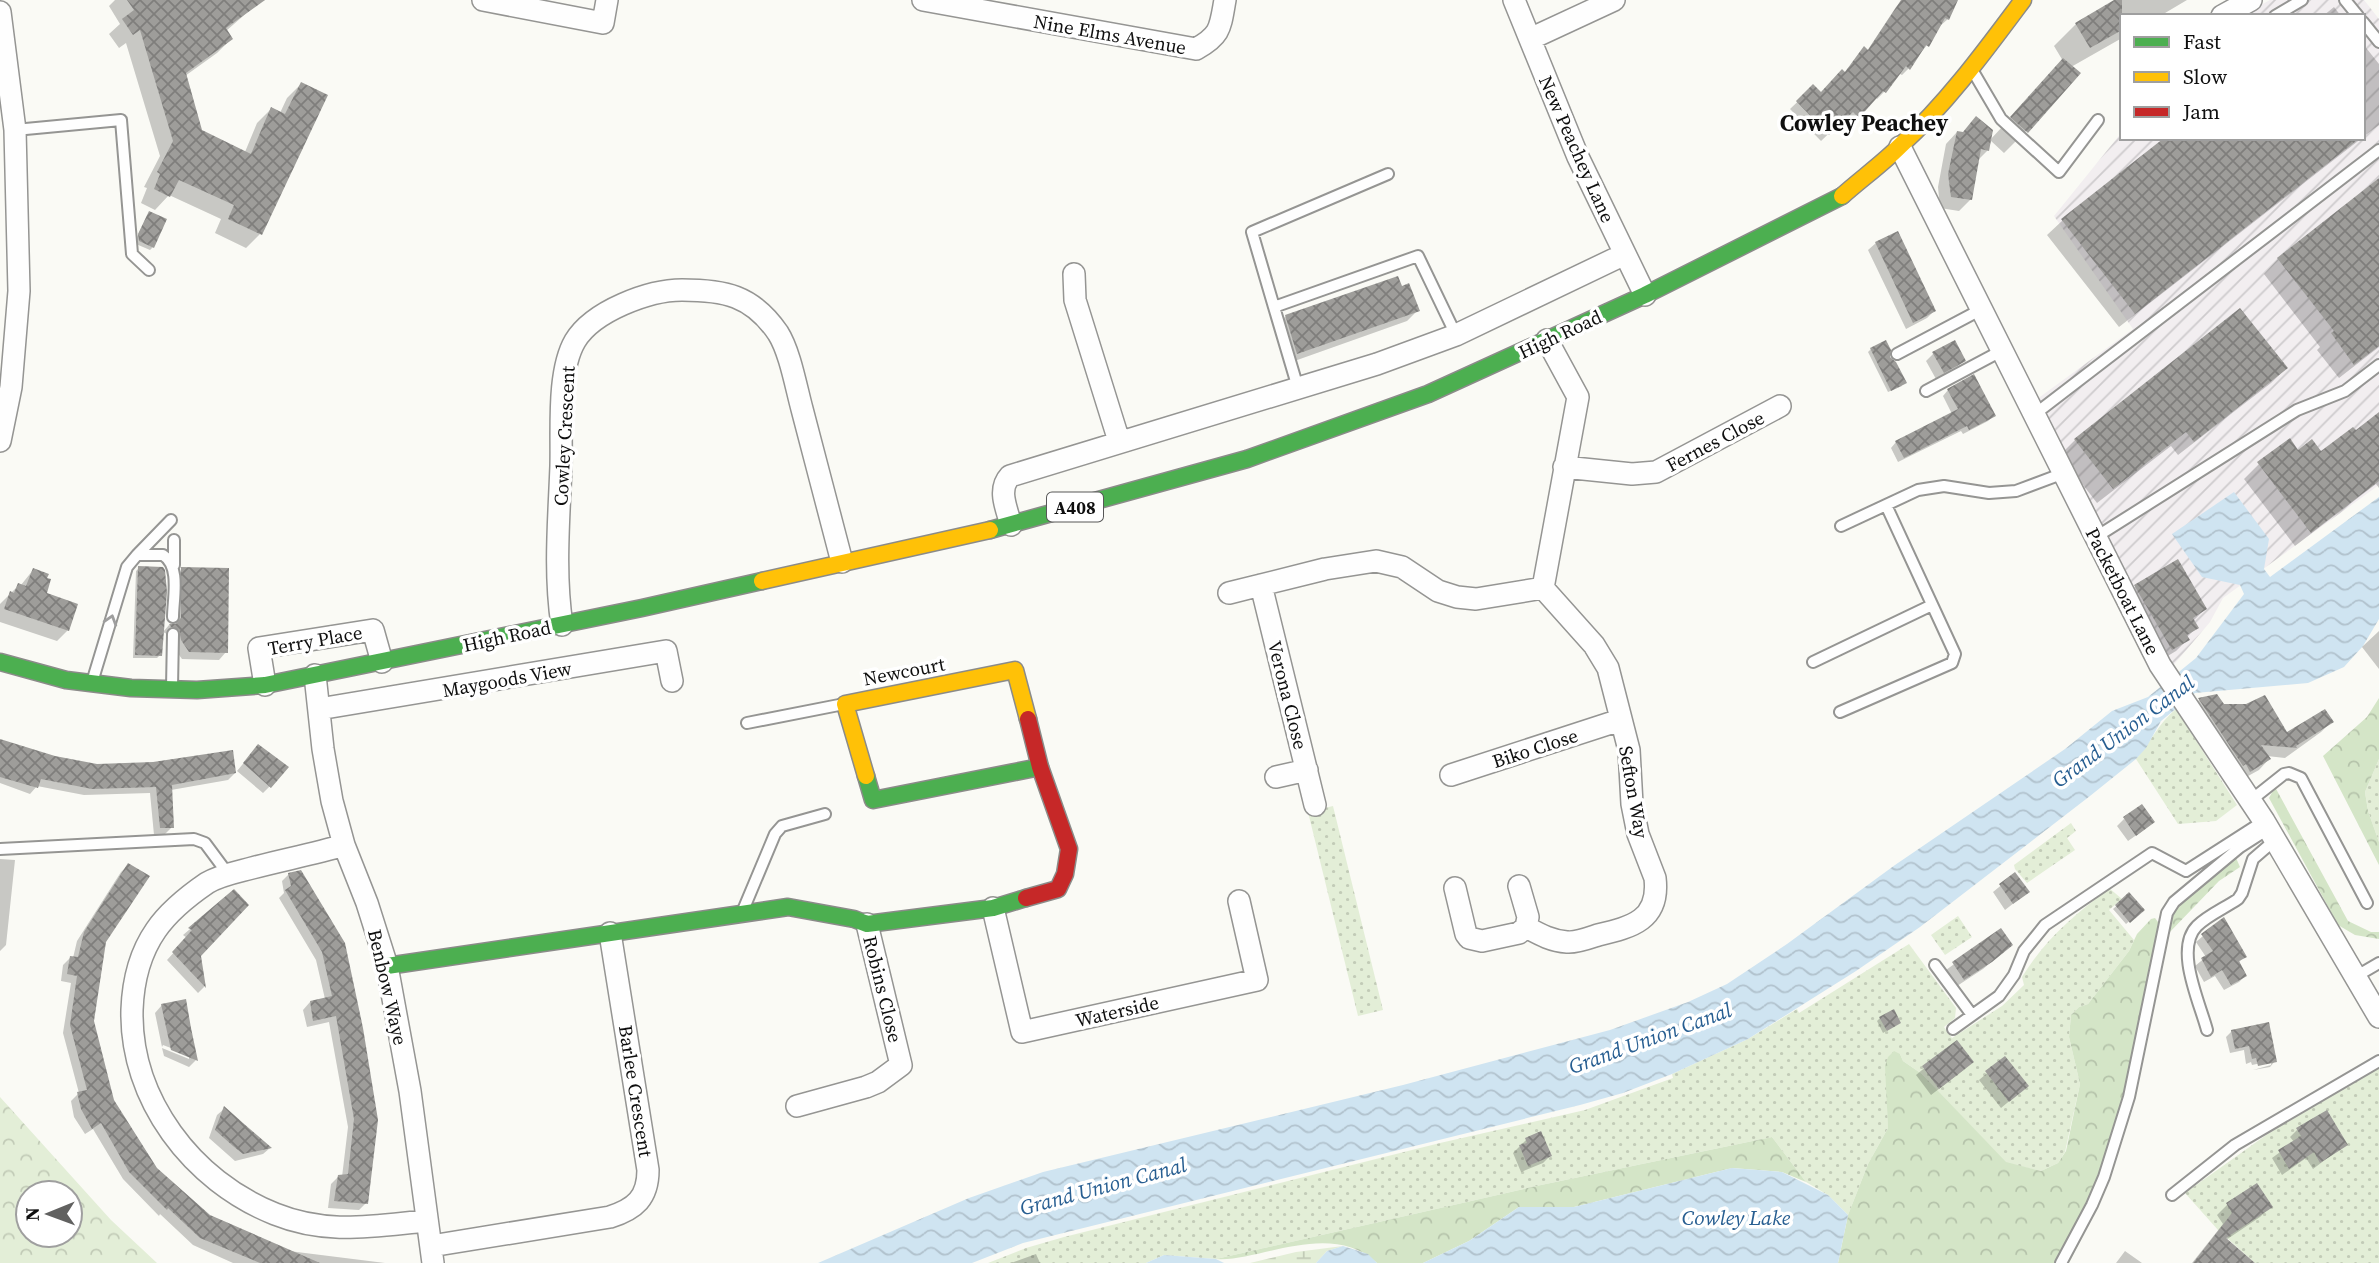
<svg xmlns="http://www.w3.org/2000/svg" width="2379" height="1263" viewBox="0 0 2379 1263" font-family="'Source Serif 4',serif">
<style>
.industrial{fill:url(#industrial-furrows)}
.grass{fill:url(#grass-dots)}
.forest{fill:url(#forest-crowns)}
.wetland{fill:url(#wetland-marsh)}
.park{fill:url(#park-crowns);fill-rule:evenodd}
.water{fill:url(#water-waves)}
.shadow{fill:#0003}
.building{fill:url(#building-cross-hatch)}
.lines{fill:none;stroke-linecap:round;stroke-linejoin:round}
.lane-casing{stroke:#959593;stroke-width:14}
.street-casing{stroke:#959593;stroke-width:24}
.fast-casing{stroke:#8b8b89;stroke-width:19}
.slow-casing{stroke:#8b8b89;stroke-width:19}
.jam-casing{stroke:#8b8b89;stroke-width:19}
.lane{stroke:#fefefe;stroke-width:10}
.street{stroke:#fefefe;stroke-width:21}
.fast{stroke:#4caf50;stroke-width:16}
.slow{stroke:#ffc107;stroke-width:16}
.jam{stroke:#c62828;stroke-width:16}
.oneway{stroke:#9e9e9e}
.labels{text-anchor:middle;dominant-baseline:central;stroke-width:7;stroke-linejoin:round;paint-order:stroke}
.shield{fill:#fff;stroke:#575757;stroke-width:2}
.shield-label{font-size:18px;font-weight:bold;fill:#0f0f0f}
.street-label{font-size:19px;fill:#0f0f0f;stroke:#fff}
.water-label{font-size:21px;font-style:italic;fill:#275e91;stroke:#fff}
.quarter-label{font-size:23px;font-weight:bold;fill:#0f0f0f;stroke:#fff}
</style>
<defs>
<pattern id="industrial-furrows" width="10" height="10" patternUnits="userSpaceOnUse" patternTransform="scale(1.75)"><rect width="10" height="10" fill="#f2eef0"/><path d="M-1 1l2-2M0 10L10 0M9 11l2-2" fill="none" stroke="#cecbcd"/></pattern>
<pattern id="grass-dots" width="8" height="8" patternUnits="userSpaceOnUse" patternTransform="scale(1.75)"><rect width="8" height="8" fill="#e3eed7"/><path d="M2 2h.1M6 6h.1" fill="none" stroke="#c2cbb7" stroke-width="1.8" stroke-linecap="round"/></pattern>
<pattern id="forest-crowns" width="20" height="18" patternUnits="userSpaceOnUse" patternTransform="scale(1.75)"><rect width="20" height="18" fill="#d4e5c7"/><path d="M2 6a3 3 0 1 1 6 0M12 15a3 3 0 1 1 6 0" fill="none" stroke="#b5c3aa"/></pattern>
<pattern id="wetland-marsh" width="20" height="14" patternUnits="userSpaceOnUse" patternTransform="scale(1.75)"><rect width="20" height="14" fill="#e3eed7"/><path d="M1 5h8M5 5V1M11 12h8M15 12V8" fill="none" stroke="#c2cbb7"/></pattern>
<pattern id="park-crowns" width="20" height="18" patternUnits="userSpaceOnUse" patternTransform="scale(1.75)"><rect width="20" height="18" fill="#e3eed7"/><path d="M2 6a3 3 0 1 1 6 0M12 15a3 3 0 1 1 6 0" fill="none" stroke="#c2cbb7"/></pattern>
<pattern id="water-waves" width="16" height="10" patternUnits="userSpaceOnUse" patternTransform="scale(1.75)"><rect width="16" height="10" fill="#cfe4f1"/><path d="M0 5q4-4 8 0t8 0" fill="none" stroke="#b1c2cd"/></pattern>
<pattern id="building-cross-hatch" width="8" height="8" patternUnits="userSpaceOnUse" patternTransform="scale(1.75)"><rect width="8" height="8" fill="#9e9d9a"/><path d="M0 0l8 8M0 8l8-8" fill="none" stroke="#7f7e7c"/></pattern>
</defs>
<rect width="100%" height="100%" fill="#fafaf5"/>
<path class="industrial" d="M2270,0H2364L2379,19V485L2223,598L2210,622L2171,668L2033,402L2133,329L2054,216L2122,132V138H2363V16H2241Z"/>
<path class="grass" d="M2176,709L2237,805L2216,821L2178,824L2136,759C2152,741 2157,725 2176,709Z
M2379,759V842L2368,811L2365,792Z
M1333,806L1383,1010L1358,1016L1308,812Z
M2071,823L2076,831L2067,838L2075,850L2027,883L2015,869L2014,865Z
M2109,888L2122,899L2109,910L2134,940L2129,951L2088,1004L2079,1007L2071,1015L2069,1037L2080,1084L2065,1152L2058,1163L2041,1171L2006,1163L1922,1074L1903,1061L1900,1054L1887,1089L1888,1128L1868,1164L1848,1215L1828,1195L1806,1182L1772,1137L1541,1185L1216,1259L1164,1255L1146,1263H988L1026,1248L1064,1237L1440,1143L1585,1110L1673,1078L1672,1074L1748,1039L1797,1009L1799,1013L1909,944L1956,1008L1955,1018L1944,1027L1952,1038L2002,1006L2024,985L2022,977C2045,939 2075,915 2109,888Z
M1958,916L1972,937L1945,955L1931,935Z
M2379,1068V1263H2255L2218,1230L2185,1193L2269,1133Z"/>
<path class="forest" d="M2379,698V759L2365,792L2368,811L2379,842V865L2323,756L2367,717Z
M2275,787L2348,921L2371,932H2379V939L2355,935L2338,925L2269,798Z
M2233,851L2240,867L2219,881L2168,934L2145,1048L2121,1139L2100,1201L2069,1263H1838L1848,1215L1868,1164L1888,1128L1885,1066L1888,1057L1894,1051L1900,1054L1903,1061L1922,1074L2006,1162L2041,1171L2058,1163L2066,1151L2080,1084L2069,1037L2071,1015L2079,1007L2088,1004L2129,951L2137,934L2151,919L2155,918L2158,922Z
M1772,1137L1806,1182L1782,1172L1732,1168L1574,1207H1519L1469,1241L1423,1263H1377C1330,1219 1257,1263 1216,1259L1541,1185Z"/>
<path class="wetland" d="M1343,1246L1327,1251L1316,1263H1250L1296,1252Z"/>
<path class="park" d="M0,1097L111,1220L157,1263H0ZM28,1193H70V1235H28Z"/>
<path class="water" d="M2234,492L2269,539L2264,569L2270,577L2379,497V619L2363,646L2344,667L2308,683L2195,693L2161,721L2146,748L2136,759L2090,796L1920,927L1856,971L1748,1039L1672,1074L1623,1093L1580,1105L1023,1243L972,1263H818L969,1198L1043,1172L1403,1085L1610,1030L1688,1002L1727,984L1787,944L1895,865L2065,749L2112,711L2148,697L2196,658L2244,594L2240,585L2202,577L2172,534Z
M1732,1168L1782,1172L1828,1195L1848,1215L1838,1263H1423L1469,1241L1519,1207H1574Z
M1343,1246L1368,1254L1377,1263H1316L1327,1251Z
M1164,1255L1216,1259L1224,1263H1146Z"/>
<path class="shadow" d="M115,0H258L259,2L226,31L231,39L217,53L185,76L201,132L245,152L257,123L271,109L280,113L287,98L301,84L260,234L246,248L215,233L221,219L169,195L155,210L141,203L147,188L144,187L160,156L126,43L119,48L109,34L120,24L109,6Z
M1903,0H1956L1948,19L1940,26L1939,25L1927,45L1909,68L1902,75L1898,73L1884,92L1877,99L1875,97L1851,123L1845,118L1821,141L1790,109L1813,87L1820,94L1844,73L1864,49L1867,51L1896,7Z
M2118,0H2187L2160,16H2122V38L2071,67L2026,131L2004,153L1990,140L2063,61L2054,46L2076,24Z
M2334,7L2341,16H2323Z
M2363,44L2379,64V125L2363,137Z
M1957,132L1988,150L1977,161L1970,200L1959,211L1940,208L1938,187L1946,144Z
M2167,138H2362L2119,327L2047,235L2062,221Z
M2379,180V347L2339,378L2317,350L2320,347L2264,274L2278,259Z
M149,213L153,247L150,250L136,244V239Z
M1876,243L1934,311L1927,318L1906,329L1868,250Z
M1401,288L1418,310L1407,321L1286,364L1275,327L1286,316Z
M2240,310L2286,368L2271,383L2178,455L2171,446L2097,503L2060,455L2075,440Z
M1871,349L1888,358L1902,386L1888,392L1868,352Z
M1933,354L1964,360L1957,367L1936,379L1926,361Z
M1948,390L1994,416L1988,421L1963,434L1961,431L1898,462L1891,448L1896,442L1952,414L1943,396Z
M2379,415V488L2376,484L2295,546L2244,479L2259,464L2298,453H2321L2355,433Z
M139,568L160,655L157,658H133L136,571Z
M33,570L44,594L68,630L57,641L0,622V604L19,585H21Z
M181,571L226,652L219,660L182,659L174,648L173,637L163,632L169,625L173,626L176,592L174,578Z
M2136,586L2205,609L2194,620L2196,628L2186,638L2187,640L2176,651L2161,660L2124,597Z
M2379,631V669L2362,647Z
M2217,696L2223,706L2287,734L2331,722L2321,732L2285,758L2267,756L2269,759L2259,770L2239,781L2188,710L2199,700Z
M0,741L55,758L97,765L235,773L228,780L171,790L172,827L165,834L154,835L150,793L84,795L37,786L30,794L0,783Z
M252,753L270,786L263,793L237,771Z
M2124,819L2145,829L2128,841L2117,826Z
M0,859L15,860L6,945L0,951Z
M128,865L104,942L92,1021L113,1100L156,1169L209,1216L289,1251L385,1263H233L193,1245L160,1214L159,1216L123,1179L93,1129L85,1134L74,1117L71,1101L79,1093L63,1033L71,983L61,981L63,965L70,958H73L77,941L121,872Z
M289,874L344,944L366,1203L359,1210L328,1208L331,1184L338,1177H342L348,1127L329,1022L307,1027L303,1010L310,1002L325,999L316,960L279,898L284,893L282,881Z
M2015,874L2028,892L2005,910L1993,892Z
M234,892L199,956L204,987L198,993L167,960L187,938L183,935Z
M2129,895L2142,910L2126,924L2113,909Z
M2223,919L2244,957L2238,963L2245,976L2239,982L2224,990L2215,976L2204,982L2195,966L2206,957L2196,942Z
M2001,930L2003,952L1983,969L1957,986L1946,970Z
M184,1001L196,1060L189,1067L164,1056L162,1048L189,1059V1055L163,1045L162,1047L155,1013L162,1005Z
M1880,1018L1899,1023L1883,1033L1877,1021Z
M2232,1031L2275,1061L2270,1067L2253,1070L2271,1065V1061L2252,1065L2251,1062L2246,1064L2244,1050L2230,1053L2226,1037Z
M1956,1042L1965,1069L1931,1095L1916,1075Z
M2005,1058L2019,1093L2001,1108L1979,1080Z
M224,1109L270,1148L263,1154L235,1161L209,1138L217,1115Z
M2297,1130L2346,1144L2313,1169L2306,1158L2282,1175L2272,1158L2294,1142L2290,1137Z
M1540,1133L1550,1156L1543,1163L1521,1172L1513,1153L1526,1140Z
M2256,1185L2270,1207L2260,1217L2226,1240L2252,1263H2192L2223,1224L2217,1215L2227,1205Z
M2125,1251L2142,1263H2116Z
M1036,1254L1040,1263H1011Z"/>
<path class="building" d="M127,0H265L226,28L233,39L186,73L202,130L251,154L271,107L285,114L301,82L328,95L262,235L228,219L234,205L179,180L170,197L154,189L160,174L157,172L173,141L140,30L133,35L122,19L134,10Z
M1901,0H1958L1949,20L1945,18L1929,47L1926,45L1910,70L1906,66L1886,93L1883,91L1859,118L1853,112L1829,135L1796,101L1813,84L1821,92L1842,69L1845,72L1864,46L1868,50Z
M2114,0H2122V30L2090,48L2075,23Z
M2063,58L2081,73L2028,133L2010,117Z
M1976,116L1993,130L1989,151L1981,149L1972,200L1951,197L1948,174L1957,131L1963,132Z
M2164,138H2360L2135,314L2061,219Z
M2379,178V346L2354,365L2331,333L2334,331L2277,258Z
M149,211L167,219L154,248L139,241L138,234Z
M1898,231L1936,311L1913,323L1875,242Z
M1398,276L1402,286L1409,283L1420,311L1297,354L1285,315Z
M2240,308L2288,368L2194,442L2186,432L2113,489L2074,439Z
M1886,340L1891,350L1890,357L1896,362L1907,383L1891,391L1870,348Z
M1955,340L1966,361L1944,373L1932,352Z
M1974,374L1996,416L1969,430L1967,426L1904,458L1895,441L1958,409L1947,389Z
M2379,412V481L2311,533L2257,462L2290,438L2298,450L2312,439L2321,451L2353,427L2356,430Z
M2178,559L2207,609L2193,618L2199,628L2187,635L2190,640L2172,650L2134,585Z
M138,566L163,567L165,570L167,592L162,656L135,655Z
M181,567L229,568L228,653L189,652L181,640L179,630L171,627L169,624H176L181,618Z
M33,568L49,574L47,578L51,579L47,593L78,604L69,631L4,609L10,591L14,593L18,583L26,586Z
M2217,694L2224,704H2246L2265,695L2287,732L2325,709L2334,722L2296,746L2297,748L2261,745L2271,759L2250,772L2246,764L2243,766L2198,698Z
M0,739L55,756L97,764L153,762L233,750L236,773L172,785L174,828H160L156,787L92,789L41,779L38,788L0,777Z
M258,744L289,767L271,788L243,763Z
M2142,804L2155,822L2136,836L2123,817Z
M128,863L150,876L106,942L94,1021L114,1100L157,1168L210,1215L320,1263H260L200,1238L168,1208L167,1210L129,1172L101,1123L92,1129L81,1109L77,1092L87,1090L70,1025L77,976L67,974L70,956L78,957L84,932Z
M301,870L345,943L363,1028L378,1120L368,1204L334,1201L338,1175L348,1174L354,1119L336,1016L313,1021L310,1001L332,996L322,952L285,890L291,886L288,873Z
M2015,872L2030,892L2013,904L1999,884Z
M234,889L249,905L201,956L206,988L172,952L192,930L188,928Z
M2129,892L2145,910L2130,923L2115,905Z
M2224,917L2247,957L2239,961L2247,976L2231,985L2222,970L2211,977L2201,958L2213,951L2201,934Z
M2001,928L2013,945L1992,962L1964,980L1952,962Z
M186,999L191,1028L198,1061L171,1050L161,1004Z
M1894,1009L1901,1023L1887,1031L1879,1017Z
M2269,1022L2277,1062L2258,1066L2256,1058L2252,1059L2249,1046L2235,1049L2231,1030Z
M1957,1040L1974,1062L1939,1089L1922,1066Z
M2005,1056L2029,1086L2009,1102L1985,1071Z
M224,1106L243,1123L272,1148L243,1154L233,1146L215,1130Z
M2327,1110L2348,1145L2320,1163L2314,1152L2289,1169L2278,1150L2301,1136L2296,1128Z
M1541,1131L1552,1156L1528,1166L1519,1145L1527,1143L1525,1138Z
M2257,1183L2273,1207L2226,1238L2255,1263H2193L2232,1213L2226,1203Z"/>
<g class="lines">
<defs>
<path id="lane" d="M2345,0L2358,16
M2275,16L2302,0
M2363,22L2379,42
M1974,73L2001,119L2059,172L2098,120
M15,130L121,120L132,254L149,270
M1274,307L1252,232L1388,174
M1897,354L1982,309
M1298,388L1274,307L1418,256L1456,335
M1926,391L2003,350
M2035,414L2379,150
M1841,526L1918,490L1944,486L1989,493L2016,491L2064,473
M2096,537L2297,410L2345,391L2379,365
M137,555L171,520
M174,565V540
M1813,662L1932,605
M93,679L127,567L137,555H163C181,566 173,599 173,617
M172,687L173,634
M1840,712L1952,663L1955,654L1886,505
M747,723L844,704
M2250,801L2284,774L2289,773L2301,778L2367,903
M0,849L194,839L205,843L228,874
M744,908L775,834L782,826L825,814
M1935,965L1972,1015
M2355,977L2379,963
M1953,1029L1999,996L2014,975L2024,951L2045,925L2152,853L2186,871L2264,821
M2207,1030C2200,1003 2174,949 2197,926C2208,915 2225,908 2238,899L2242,893L2253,859L2275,840
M2172,1195L2235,1145L2379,1061
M2061,1263L2092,1205L2104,1177L2129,1097L2167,913L2174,902L2240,847L2268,829"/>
<path id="street" d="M483,0L603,23L607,0
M923,0L1196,49C1221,35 1220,28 1225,0
M1514,0L1578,157L1645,295
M0,12L15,130L19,291L11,387L0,441
M2222,16L2251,0
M1530,39L1614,0
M1900,147L2160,665L2264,821L2379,1017
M1074,274L1075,300L1119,441
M1564,467L1632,474L1656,472L1780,406
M1011,525C1007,509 997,490 1010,476L1377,364L1456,335L1625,254
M1261,585L1315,805
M1543,588L1578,397L1547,340
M1229,593L1325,569L1376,561L1402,567L1438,591L1457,597L1476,599L1543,588
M562,625C554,572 559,519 561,466C562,430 557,372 575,341C593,311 649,290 682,290C724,290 752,295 778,333C790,352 796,387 802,409C815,460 829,511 842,562
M315,675L323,749L332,801L344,845L367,903L387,966L410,1091L433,1263
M265,685L259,648L373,630L382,662
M319,709L666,651L672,681
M1451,775L1620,720
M1276,777L1307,770
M344,845C314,854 282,860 252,868C237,872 220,875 207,883C188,896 169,911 156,930C140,953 133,981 132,1010C130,1099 192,1181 275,1214C327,1235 372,1226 426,1221
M1455,888L1466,934L1469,938L1482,941L1519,933L1526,927L1528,917L1519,886
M993,908L1022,1032L1257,980L1239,901
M1526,927C1539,934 1551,941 1567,942C1576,943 1589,938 1598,935C1632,927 1660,920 1655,878L1638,834L1632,804L1629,750L1608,668L1594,645L1543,588
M797,1106L866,1087L878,1082L901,1065L867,924
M431,1246L610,1217C635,1209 648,1198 648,1170L610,933"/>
<path id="fast" d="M990,530L1247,459L1428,394L1645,295L1842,196
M0,662L66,680L131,688L197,690L265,685L642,608L762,581
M866,776L873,800L1040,767
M387,966L788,907L854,919L867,924L993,908L1026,898"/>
<path id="slow" d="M1842,196C1861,179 1882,164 1900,146C1947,103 1985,51 2023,0
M762,581L990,530
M866,776L845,704L1015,670L1028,719"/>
<path id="jam" d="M1026,898L1058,889L1065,874L1069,849L1040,767L1028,719"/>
</defs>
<use href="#lane" class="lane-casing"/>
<use href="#street" class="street-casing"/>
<use href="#fast" class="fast-casing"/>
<use href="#slow" class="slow-casing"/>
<use href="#jam" class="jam-casing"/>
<use href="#lane" class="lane"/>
<use href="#street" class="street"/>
<use href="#fast" class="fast"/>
<use href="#slow" class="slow"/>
<use href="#jam" class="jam"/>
</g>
<defs><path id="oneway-chevron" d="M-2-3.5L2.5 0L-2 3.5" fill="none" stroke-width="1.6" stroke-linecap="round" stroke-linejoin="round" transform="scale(1.75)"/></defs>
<use class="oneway" href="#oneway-chevron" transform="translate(111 620) rotate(-73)"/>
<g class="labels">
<rect class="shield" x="1047" y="492.5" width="56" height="29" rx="5"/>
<g class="shield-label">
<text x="1075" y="507">A408</text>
</g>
<g class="street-label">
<text transform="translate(1110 34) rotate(10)">Nine Elms Avenue</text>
<text transform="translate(1577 149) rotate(66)">New Peachey Lane</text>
<text transform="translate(1560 334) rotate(-25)">High Road</text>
<text transform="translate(564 436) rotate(-87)">Cowley Crescent</text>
<text transform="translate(1715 441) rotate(-28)">Fernes Close</text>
<text transform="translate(2123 591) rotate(63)">Packetboat Lane</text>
<text transform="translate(507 636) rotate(-12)">High Road</text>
<text transform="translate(315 640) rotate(-10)">Terry Place</text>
<text transform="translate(904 671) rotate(-11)">Newcourt</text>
<text transform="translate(507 679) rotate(-10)">Maygoods View</text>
<text transform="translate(1288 695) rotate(76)">Verona Close</text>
<text transform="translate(1535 748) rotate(-18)">Biko Close</text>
<text transform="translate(1634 792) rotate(80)">Sefton Way</text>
<text transform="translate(388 987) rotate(77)">Benbow Waye</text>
<text transform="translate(883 989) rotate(76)">Robins Close</text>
<text transform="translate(1117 1011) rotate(-13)">Waterside</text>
<text transform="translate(636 1091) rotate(81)">Barlee Crescent</text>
</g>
<g class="water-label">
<text transform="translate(2123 731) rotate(-37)">Grand Union Canal</text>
<text transform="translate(1650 1038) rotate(-20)">Grand Union Canal</text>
<text transform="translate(1103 1186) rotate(-15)">Grand Union Canal</text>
<text x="1736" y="1217">Cowley Lake</text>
</g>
<g class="quarter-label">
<text x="1864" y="123">Cowley Peachey</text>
</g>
</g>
<rect x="2120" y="14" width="245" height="126" fill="#ffffff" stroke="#9f9f9f" stroke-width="2"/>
<rect x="2134" y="37" width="35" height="10" fill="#4caf50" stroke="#9f9f9f" stroke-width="2"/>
<text x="2183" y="49" font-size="21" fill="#0f0f0f">Fast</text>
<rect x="2134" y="72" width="35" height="10" fill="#ffc107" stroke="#9f9f9f" stroke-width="2"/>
<text x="2183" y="84" font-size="21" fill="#0f0f0f">Slow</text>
<rect x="2134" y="107" width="35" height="10" fill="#c62828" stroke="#9f9f9f" stroke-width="2"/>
<text x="2183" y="119" font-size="21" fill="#0f0f0f">Jam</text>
<g transform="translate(49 1214) rotate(269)"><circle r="33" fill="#ffffff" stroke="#9f9f9f" stroke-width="2"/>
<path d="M0-5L12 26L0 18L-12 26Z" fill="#616160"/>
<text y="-10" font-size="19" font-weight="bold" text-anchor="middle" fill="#0f0f0f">N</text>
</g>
</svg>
